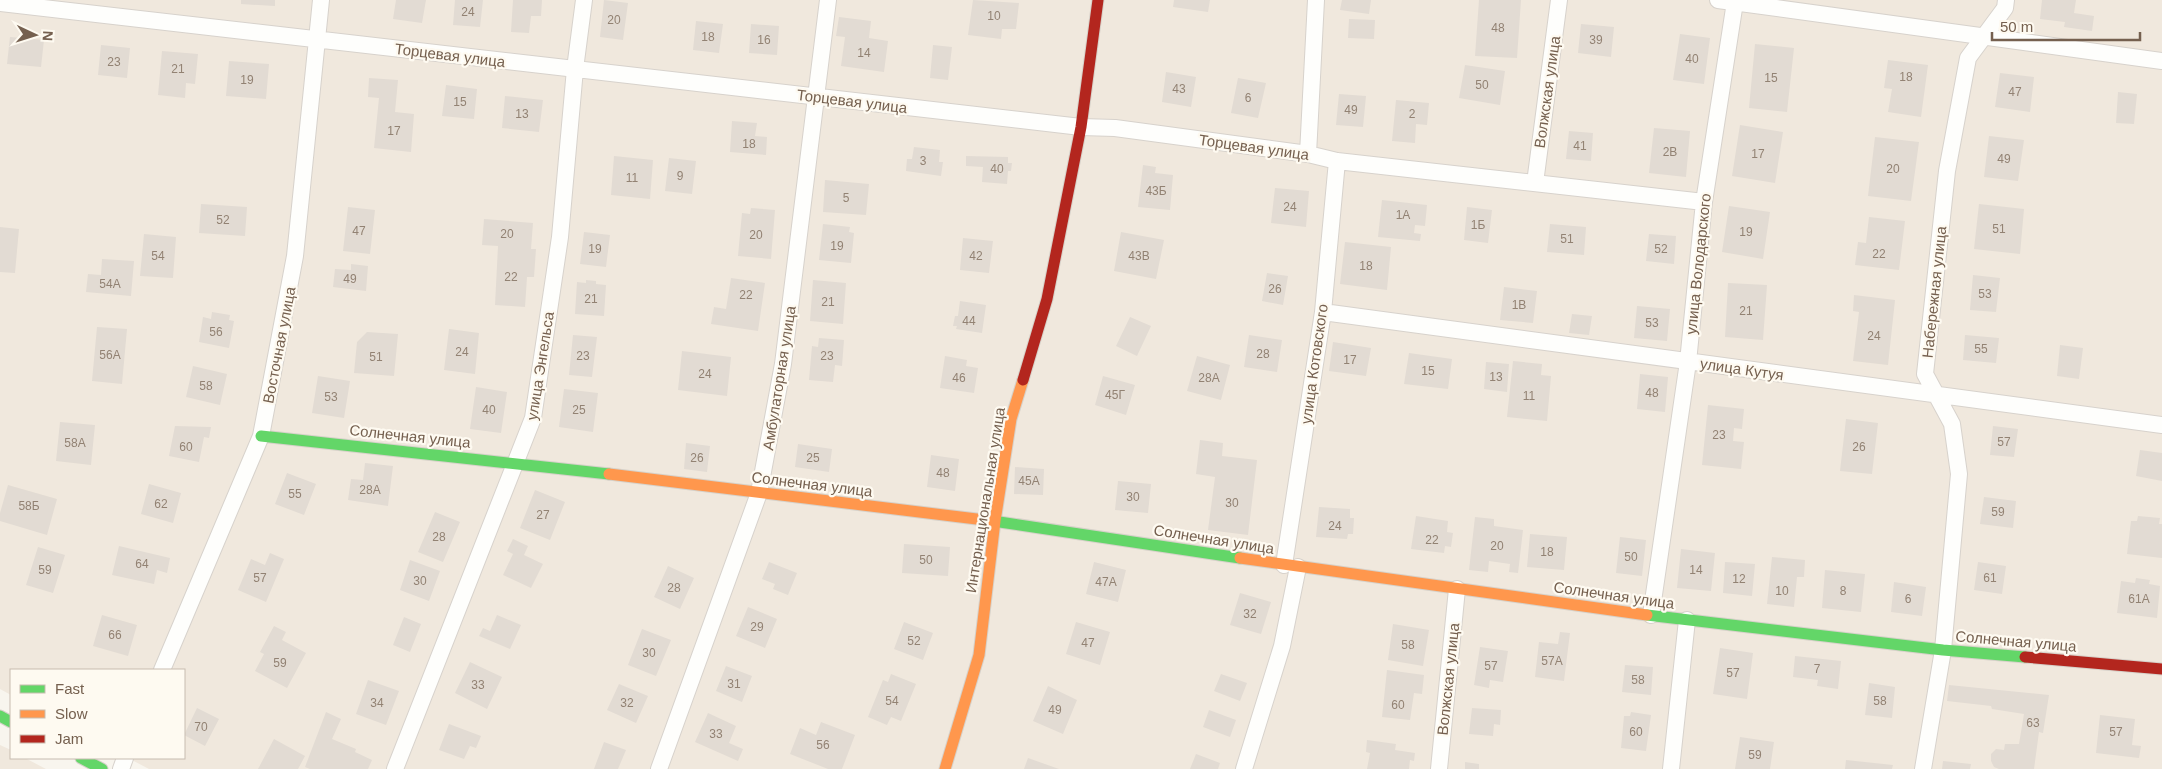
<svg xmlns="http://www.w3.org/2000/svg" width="2162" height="769" viewBox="0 0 2162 769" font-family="Arial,sans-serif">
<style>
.residential{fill:#f0e8dd}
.building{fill:#e2dbd3}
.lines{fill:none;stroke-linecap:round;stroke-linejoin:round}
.street-casing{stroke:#d7d2cc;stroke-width:18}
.fast-casing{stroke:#d6d1c9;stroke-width:13}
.slow-casing{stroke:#d6d1c9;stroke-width:13}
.jam-casing{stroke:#d6d1c9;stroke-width:13}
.street{stroke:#fefefc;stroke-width:16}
.fast{stroke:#63d668;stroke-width:11}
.slow{stroke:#ff974d;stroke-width:11}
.jam{stroke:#b3261e;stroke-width:11}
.labels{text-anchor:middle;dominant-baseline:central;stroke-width:4.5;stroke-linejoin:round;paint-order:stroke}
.number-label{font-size:12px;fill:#928273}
.street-label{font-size:15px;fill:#75604f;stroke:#fefaf1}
</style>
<rect width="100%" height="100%" fill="#f8f5ee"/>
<path class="residential" d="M0,0H2162V769H149L128,758H184V670H11V695L0,689Z
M0,745L11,750V758H25L46,769H0Z"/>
<path class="building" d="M241,0H275V6L241,4Z
M396,0H426L422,23L393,19Z
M455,0H483L480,27L453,25Z
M513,0H542L541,16H531L529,33L511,32Z
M604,0L628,3L623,40L600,37Z
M973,0L1019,3L1016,29H1002L1001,39L968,35Z
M1174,0H1210L1208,12L1173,7Z
M1342,0H1371L1369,14L1340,10Z
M1479,0H1521L1517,58L1475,56Z
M2042,0H2076L2074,13L2094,16L2092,31L2064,27L2065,22L2040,19Z
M839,17L871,21L869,38L888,41L884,72L841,66L845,37L836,36Z
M1349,19L1375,20L1374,39L1348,38Z
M696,21L723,24L719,53L693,50Z
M751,24L779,26L777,55L749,53Z
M1581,24L1614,27L1611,57L1578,53Z
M1680,34L1710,38L1704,84L1673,80Z
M10,37L44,40L41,67L7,64Z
M1755,44L1794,48L1787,112L1749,108Z
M101,45L130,48L127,78L98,75Z
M933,45L952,47L948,80L930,78Z
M162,51L198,54L195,84L186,83L185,98L158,95Z
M1888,60L1928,65L1921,117L1888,112L1892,89L1884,88Z
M229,61L269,64L266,99L226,96Z
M1465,65L1505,71L1500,105L1459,98Z
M1166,72L1196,77L1191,107L1162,102Z
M2000,73L2034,77L2030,112L1995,107Z
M369,78L398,80L395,112L414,114L411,152L374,148L379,98L368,97Z
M1238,78L1266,83L1258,118L1231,113Z
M446,85L477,89L474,119L442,116Z
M2118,92L2137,94L2134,124L2116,123Z
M1339,94L1366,96L1363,127L1336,125Z
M505,96L543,100L539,132L502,128Z
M1396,100L1429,103L1427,125L1416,124L1415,143L1392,141Z
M732,121L757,123L755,136L767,137L766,155L730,152Z
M1740,125L1783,132L1775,183L1732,176Z
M1654,128L1690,131L1686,177L1649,173Z
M1569,131L1593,133L1591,161L1566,159Z
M1989,136L2024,140L2018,181L1984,177Z
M1875,137L1919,142L1911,201L1868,196Z
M914,147L940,150L939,162H943L941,176L906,171L907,159H912Z
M614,156L653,160L650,199L611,195Z
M966,156L1008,157V163H1012L1011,171H1008L1007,184L982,182L983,167L966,166Z
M669,158L696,161L692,194L665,191Z
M1143,165L1156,167L1155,173L1173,175L1170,210L1138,207Z
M825,180L869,184L866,215L823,212Z
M1275,188L1309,191L1306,227L1271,223Z
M1382,200L1427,205L1425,226L1415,225L1414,233L1421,234L1420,241L1378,237Z
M201,204L247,207L245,236L199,233Z
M1979,204L2024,209L2020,254L1974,249Z
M1729,206L1770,212L1763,259L1722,252Z
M348,207L375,210L370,254L343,251Z
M1467,207L1492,210L1488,243L1464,240Z
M751,208L775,210L771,259L738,256L742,213L750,214Z
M1869,217L1905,221L1899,270L1855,265L1858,242L1866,243Z
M484,219L533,223L531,249H536L534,277H527L525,307L495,305L498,246L482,245Z
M823,224L850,227L849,232L854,233L851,263L819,260Z
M1550,224L1586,227L1584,255L1547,252Z
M0,227L19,229L15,273L0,272Z
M584,232L610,235L606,267L580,264Z
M1121,232L1164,240L1156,279L1114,271Z
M144,234L176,237L173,278L140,276Z
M1649,234L1676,236L1674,264L1646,261Z
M963,238L993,241L989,273L960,270Z
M1345,242L1391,247L1387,290L1340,284Z
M102,259L134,261L131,296L86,292L88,274L101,275Z
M351,264L368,266L366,291L333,287L335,269L351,270Z
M1267,273L1288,276L1283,305L1262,301Z
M1973,275L2000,278L1996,312L1970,310Z
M731,278L765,283L758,331L711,324L714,307L726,309Z
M586,280L596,281V284L606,285L604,316L575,314L577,282L586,283Z
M813,280L846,283L843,324L810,321Z
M1728,283L1767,285L1763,340L1725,337Z
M1504,287L1537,291L1533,323L1500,320Z
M1854,295L1895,300L1888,365L1853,361L1859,312L1853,311Z
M960,301L986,305L982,333L956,329L957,326H953L955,316H958Z
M1637,306L1670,309L1667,341L1634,338Z
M212,312L230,315L229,320L234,321L229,348L199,342L203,317L211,319Z
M1572,314L1592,316L1589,335L1569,333Z
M1130,317L1151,326L1137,356L1116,346Z
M97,327L127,329L122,384L92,381Z
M449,329L479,333L475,374L444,370Z
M367,332L398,334L394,376L354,373L357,342Z
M573,335L597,337L592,377L569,375Z
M1249,335L1282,340L1277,372L1244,367Z
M1965,335L1999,338L1996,363L1963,360Z
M819,338L844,340L842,366L835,365L833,382L809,380L812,346L818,347Z
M1333,342L1371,348L1366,376L1329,371Z
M2060,345L2083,348L2079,379L2057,376Z
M682,351L731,357L727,396L678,390Z
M1409,353L1452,359L1448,389L1404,384Z
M945,356L967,360L966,366L978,368L974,393L940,388Z
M1197,356L1230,365L1221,400L1187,391Z
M1513,361L1542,364L1541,375L1551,376L1547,421L1507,417Z
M1486,362L1509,364L1507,392L1484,389Z
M193,366L227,374L220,405L186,397Z
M1640,374L1668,377L1665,412L1637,409Z
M318,376L350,381L344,418L312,413Z
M1103,376L1135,385L1126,415L1095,405Z
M476,387L507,392L501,433L470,429Z
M564,389L598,393L593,432L559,427Z
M1708,405L1744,409L1742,429L1734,428L1733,441L1744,442L1741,469L1702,465Z
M1846,419L1878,423L1872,474L1840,471Z
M60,422L95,425L91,465L56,461Z
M175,426L211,427L209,438L204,437L199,462L169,456Z
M1993,426L2018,429L2014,457L1990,455Z
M1200,440L1223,443L1222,456L1257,460L1248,535L1208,530L1215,477L1196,474Z
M686,443L710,446L707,472L684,469Z
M798,444L832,449L829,472L795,467Z
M2140,450L2162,453V481L2136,476Z
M931,455L959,459L955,491L927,487Z
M365,463L393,466L388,506L348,500L351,479L363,480Z
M1015,467L1044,469L1043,495L1014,494Z
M287,473L316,484L304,515L275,504Z
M1118,481L1151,484L1148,513L1115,510Z
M149,484L181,493L173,523L141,514Z
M8,485L57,499L47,535L0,521V513Z
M535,490L565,502L550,540L520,528Z
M1984,497L2016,501L2013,528L1980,524Z
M1319,507L1350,509V518H1354L1353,534H1348L1347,539L1316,537Z
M435,512L460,522L443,562L418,552Z
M1416,516L1448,521L1447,532L1453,533L1451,547L1445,546L1444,553L1411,549Z
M2138,516L2160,518L2159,524H2162V558L2127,554L2131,521H2137Z
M1475,517L1494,519V526L1523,530L1518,573L1509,572L1510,564L1489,561L1488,572L1469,570Z
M1530,534L1567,537L1564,570L1527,567Z
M1620,537L1646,540L1642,576L1616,573Z
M513,539L528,546L524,555L543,564L531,588L503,575L513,554L507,551Z
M904,544L950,547L948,576L902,573Z
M119,546L170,558L167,573L157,570L154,584L112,575Z
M38,547L65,555L53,593L26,585Z
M1681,549L1715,553L1711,591L1677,588Z
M270,553L284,559L266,602L238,590L251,559L265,565Z
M1772,557L1805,560L1804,577H1797L1794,607L1767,604Z
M410,560L440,571L429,601L400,590Z
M769,562L797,573L788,595L773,589L775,584L762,579Z
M1094,562L1126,570L1118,602L1086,594Z
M1725,562L1755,564L1752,596L1723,593Z
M1978,562L2006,566L2002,594L1974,590Z
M668,566L694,578L680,609L654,597Z
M1825,570L1865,574L1861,612L1822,608Z
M2136,578L2150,580L2149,584L2160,586L2157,618L2117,613L2121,581L2135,583Z
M1894,582L1926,587L1922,616L1891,612Z
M1240,593L1271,602L1261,634L1230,625Z
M748,607L777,619L765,648L736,636Z
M102,615L137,625L128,656L93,646Z
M497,615L521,625L510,649L479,636L483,628L490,631Z
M404,617L421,624L410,652L393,645Z
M904,622L933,633L923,660L894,649Z
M1076,622L1110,632L1100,665L1066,654Z
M1393,624L1429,630L1423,666L1388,660Z
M274,626L286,632L282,640L306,653L287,688L255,671L264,654L260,652Z
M642,629L671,640L656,676L628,665Z
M1560,632L1570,633L1564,681L1535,677L1539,642L1558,644Z
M1480,647L1508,651L1503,682L1490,680L1489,688L1474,685Z
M1720,648L1753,653L1747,699L1713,694Z
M1795,656L1841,661L1838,689L1817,686L1818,680L1793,677Z
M470,662L502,677L487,709L455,693Z
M1625,665L1653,667L1651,695L1622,692Z
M726,666L752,676L742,702L716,691Z
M1387,670L1424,675L1422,694L1414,693L1410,720L1382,717Z
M891,674L916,684L901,721L891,717L887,725L868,717L883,680L888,682Z
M1221,674L1247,683L1240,701L1214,691Z
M368,680L399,691L386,725L356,714Z
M1869,683L1895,687L1892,718L1865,715Z
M619,684L648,696L636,723L607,710Z
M1949,685L2049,695L2043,733L2039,732L2034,769H1999L1994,767L1991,761V754L1996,749L2004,750L2005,744H2019L2024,714L1992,709L1991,706L1947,701Z
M1048,686L1077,700L1063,734L1033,721Z
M197,708L219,719L205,746L184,735Z
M1472,708L1501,710L1500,725L1494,724L1493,736L1469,734Z
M1209,710L1236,720L1230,737L1203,727Z
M326,712L341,719L332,739L356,749L355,752L372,760L368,769H310L305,767Z
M1631,712L1651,715L1646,751L1621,748L1624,716H1630Z
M708,713L736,726L729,743L743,749L738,761L695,742Z
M2100,715L2135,719L2132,745L2141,746L2139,758L2096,753Z
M821,722L855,735L842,769H828L790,754L800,728L816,735Z
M449,724L481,736L476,748L470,746L464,759L439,750Z
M1740,737L1774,742L1770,769H1735Z
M274,739L305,756L298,769H258Z
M1367,740L1396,744L1395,750L1415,753L1414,761L1410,760L1409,769H1367L1370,753L1366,752Z
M604,742L626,750L618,769H594Z
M1196,754L1220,763L1218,769H1190Z
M1028,758L1059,769H1024Z
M1846,760L1893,765L1892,769H1845Z
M1943,761L1971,764L1970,769H1942Z
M1465,762L1479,764V769H1465Z"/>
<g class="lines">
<defs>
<path id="street" d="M1718,0L2162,61
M0,3L1081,127L1115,128L1308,154L1337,161L1704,202
M1308,154L1316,0
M1535,183L1559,0
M1323,312L2162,425
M1284,565L1323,312L1337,161
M1651,615L1688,362L1704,202L1735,2
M162,670L261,436L295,256L321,0
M121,769L125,758
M395,769L533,418L560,237L575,69L584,0
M659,769L759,493L783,364L828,0
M1244,769L1282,646L1298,567
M1439,769L1457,589
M1671,769L1687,620
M1923,769L1943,650L1959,474L1952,424L1925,374L1947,171L1968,58L2005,8L2006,0"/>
<path id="fast" d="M261,436L609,474
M993,521L1240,558
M1647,615L1943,650L2025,657
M0,716L11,722
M81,758L102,769"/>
<path id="slow" d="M609,474L993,521
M1240,558L1647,615
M945,769L979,655L995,521L1011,419L1023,380"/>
<path id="jam" d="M1023,380L1047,299L1081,127L1098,0
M2025,657L2162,669"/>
</defs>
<use href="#street" class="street-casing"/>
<use href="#fast" class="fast-casing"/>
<use href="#slow" class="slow-casing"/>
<use href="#jam" class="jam-casing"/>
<use href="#street" class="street"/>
<use href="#fast" class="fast"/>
<use href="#slow" class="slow"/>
<use href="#jam" class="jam"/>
</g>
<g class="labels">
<g class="number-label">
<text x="468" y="12">24</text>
<text x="994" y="16">10</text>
<text x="614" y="20">20</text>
<text x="1498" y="28">48</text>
<text x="708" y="37">18</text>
<text x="764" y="40">16</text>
<text x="1596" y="40">39</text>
<text x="864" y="53">14</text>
<text x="1692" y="59">40</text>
<text x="114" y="62">23</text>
<text x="178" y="69">21</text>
<text x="1906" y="77">18</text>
<text x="1771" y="78">15</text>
<text x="247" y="80">19</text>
<text x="1482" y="85">50</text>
<text x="1179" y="89">43</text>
<text x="2015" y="92">47</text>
<text x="1248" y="98">6</text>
<text x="460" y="102">15</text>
<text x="1351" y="110">49</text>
<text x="522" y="114">13</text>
<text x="1412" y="114">2</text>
<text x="394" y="131">17</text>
<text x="749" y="144">18</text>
<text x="1580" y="146">41</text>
<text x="1670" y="152">2В</text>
<text x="1758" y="154">17</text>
<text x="2004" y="159">49</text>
<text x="923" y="161">3</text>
<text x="997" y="169">40</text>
<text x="1893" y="169">20</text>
<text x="680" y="176">9</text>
<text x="632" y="178">11</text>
<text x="1156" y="191">43Б</text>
<text x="846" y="198">5</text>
<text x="1290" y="207">24</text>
<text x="1403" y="215">1А</text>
<text x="223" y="220">52</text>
<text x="1478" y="225">1Б</text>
<text x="1999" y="229">51</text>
<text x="359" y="231">47</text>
<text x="1746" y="232">19</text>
<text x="507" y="234">20</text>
<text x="756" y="235">20</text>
<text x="1567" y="239">51</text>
<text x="837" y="246">19</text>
<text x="595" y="249">19</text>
<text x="1661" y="249">52</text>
<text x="1879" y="254">22</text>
<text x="158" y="256">54</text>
<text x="976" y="256">42</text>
<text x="1139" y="256">43В</text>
<text x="1366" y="266">18</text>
<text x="511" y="277">22</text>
<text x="350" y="279">49</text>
<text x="110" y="284">54А</text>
<text x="1275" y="289">26</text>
<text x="1985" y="294">53</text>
<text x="746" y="295">22</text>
<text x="591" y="299">21</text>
<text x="828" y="302">21</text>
<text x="1519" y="305">1В</text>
<text x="1746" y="311">21</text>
<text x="969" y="321">44</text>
<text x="1652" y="323">53</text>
<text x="216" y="332">56</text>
<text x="1874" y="336">24</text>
<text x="1981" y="349">55</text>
<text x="462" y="352">24</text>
<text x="1263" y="354">28</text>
<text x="110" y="355">56А</text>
<text x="583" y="356">23</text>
<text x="827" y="356">23</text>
<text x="376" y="357">51</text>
<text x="1350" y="360">17</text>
<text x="1428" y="371">15</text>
<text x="705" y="374">24</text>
<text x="1496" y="377">13</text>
<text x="959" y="378">46</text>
<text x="1209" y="378">28А</text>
<text x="206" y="386">58</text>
<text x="1652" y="393">48</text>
<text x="1115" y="395">45Г</text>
<text x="1529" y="396">11</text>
<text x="331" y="397">53</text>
<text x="489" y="410">40</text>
<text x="579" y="410">25</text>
<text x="1719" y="435">23</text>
<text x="2004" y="442">57</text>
<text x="75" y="443">58А</text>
<text x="186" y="447">60</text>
<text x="1859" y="447">26</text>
<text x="697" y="458">26</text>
<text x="813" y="458">25</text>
<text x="943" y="473">48</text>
<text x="1029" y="481">45А</text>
<text x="370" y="490">28А</text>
<text x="295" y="494">55</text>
<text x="1133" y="497">30</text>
<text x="1232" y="503">30</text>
<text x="161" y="504">62</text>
<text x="29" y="506">58Б</text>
<text x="1998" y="512">59</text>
<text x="543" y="515">27</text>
<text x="1335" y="526">24</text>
<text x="439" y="537">28</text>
<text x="1432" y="540">22</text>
<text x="1497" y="546">20</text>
<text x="1547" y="552">18</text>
<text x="1631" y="557">50</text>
<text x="926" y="560">50</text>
<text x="142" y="564">64</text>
<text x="45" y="570">59</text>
<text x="1696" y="570">14</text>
<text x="260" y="578">57</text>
<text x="1990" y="578">61</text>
<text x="1739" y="579">12</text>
<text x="420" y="581">30</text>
<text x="1106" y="582">47А</text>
<text x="674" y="588">28</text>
<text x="1782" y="591">10</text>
<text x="1843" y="591">8</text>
<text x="1908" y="599">6</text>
<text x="2139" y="599">61А</text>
<text x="1250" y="614">32</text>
<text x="757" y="627">29</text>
<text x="115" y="635">66</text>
<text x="914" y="641">52</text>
<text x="1088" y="643">47</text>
<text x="1408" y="645">58</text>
<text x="649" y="653">30</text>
<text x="1552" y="661">57А</text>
<text x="280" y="663">59</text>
<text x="1491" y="666">57</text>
<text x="1817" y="669">7</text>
<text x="1733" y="673">57</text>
<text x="1638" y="680">58</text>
<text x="734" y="684">31</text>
<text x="478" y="685">33</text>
<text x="892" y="701">54</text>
<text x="1880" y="701">58</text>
<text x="377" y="703">34</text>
<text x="627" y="703">32</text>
<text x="1398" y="705">60</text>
<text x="1055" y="710">49</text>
<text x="2033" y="723">63</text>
<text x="201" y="727">70</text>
<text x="1636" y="732">60</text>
<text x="2116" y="732">57</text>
<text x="716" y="734">33</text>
<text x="823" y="745">56</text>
<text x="1755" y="755">59</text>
</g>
<g class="street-label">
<text transform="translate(450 55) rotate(7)">Торцевая улица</text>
<text transform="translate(1547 92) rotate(-82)">Волжская улица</text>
<text transform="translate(852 101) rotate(7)">Торцевая улица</text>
<text transform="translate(1254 147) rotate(8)">Торцевая улица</text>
<text transform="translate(1698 264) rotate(-84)">улица Володарского</text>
<text transform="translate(1934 292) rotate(-84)">Набережная улица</text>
<text transform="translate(279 345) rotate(-79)">Восточная улица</text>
<text transform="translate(1314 364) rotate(-82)">улица Котовского</text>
<text transform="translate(540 366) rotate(-81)">улица Энгельса</text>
<text transform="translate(1742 369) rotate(8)">улица Кутуя</text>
<text transform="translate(779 378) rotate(-81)">Амбулаторная улица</text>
<text transform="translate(410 436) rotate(6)">Солнечная улица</text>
<text transform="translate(812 484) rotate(7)">Солнечная улица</text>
<text transform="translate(985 500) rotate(-81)">Интернациональная улица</text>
<text transform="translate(1214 539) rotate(9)">Солнечная улица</text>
<text transform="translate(1614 595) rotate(8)">Солнечная улица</text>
<text transform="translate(2016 641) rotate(5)">Солнечная улица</text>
<text transform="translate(1448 679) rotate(-84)">Волжская улица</text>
</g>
</g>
<rect x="10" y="669" width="175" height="90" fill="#fefaf1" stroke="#c7bcb0"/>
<rect x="20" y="685" width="25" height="8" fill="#63d668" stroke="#c7bcb0"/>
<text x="55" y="694" font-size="15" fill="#75604f">Fast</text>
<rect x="20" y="710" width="25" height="8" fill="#ff974d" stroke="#c7bcb0"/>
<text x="55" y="719" font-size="15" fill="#75604f">Slow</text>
<rect x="20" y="735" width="25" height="8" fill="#b3261e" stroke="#c7bcb0"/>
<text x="55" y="744" font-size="15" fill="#75604f">Jam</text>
<g transform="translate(35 35) rotate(94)" stroke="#fefaf1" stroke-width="4" paint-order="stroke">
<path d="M0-4L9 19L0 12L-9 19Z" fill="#75604f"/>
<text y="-8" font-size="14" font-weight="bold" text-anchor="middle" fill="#75604f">N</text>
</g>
<path d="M1992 32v8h148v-8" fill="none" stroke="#75604f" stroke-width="2.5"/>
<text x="2000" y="32" font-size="15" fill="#75604f" stroke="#fefaf1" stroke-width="4" paint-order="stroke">50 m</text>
</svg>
